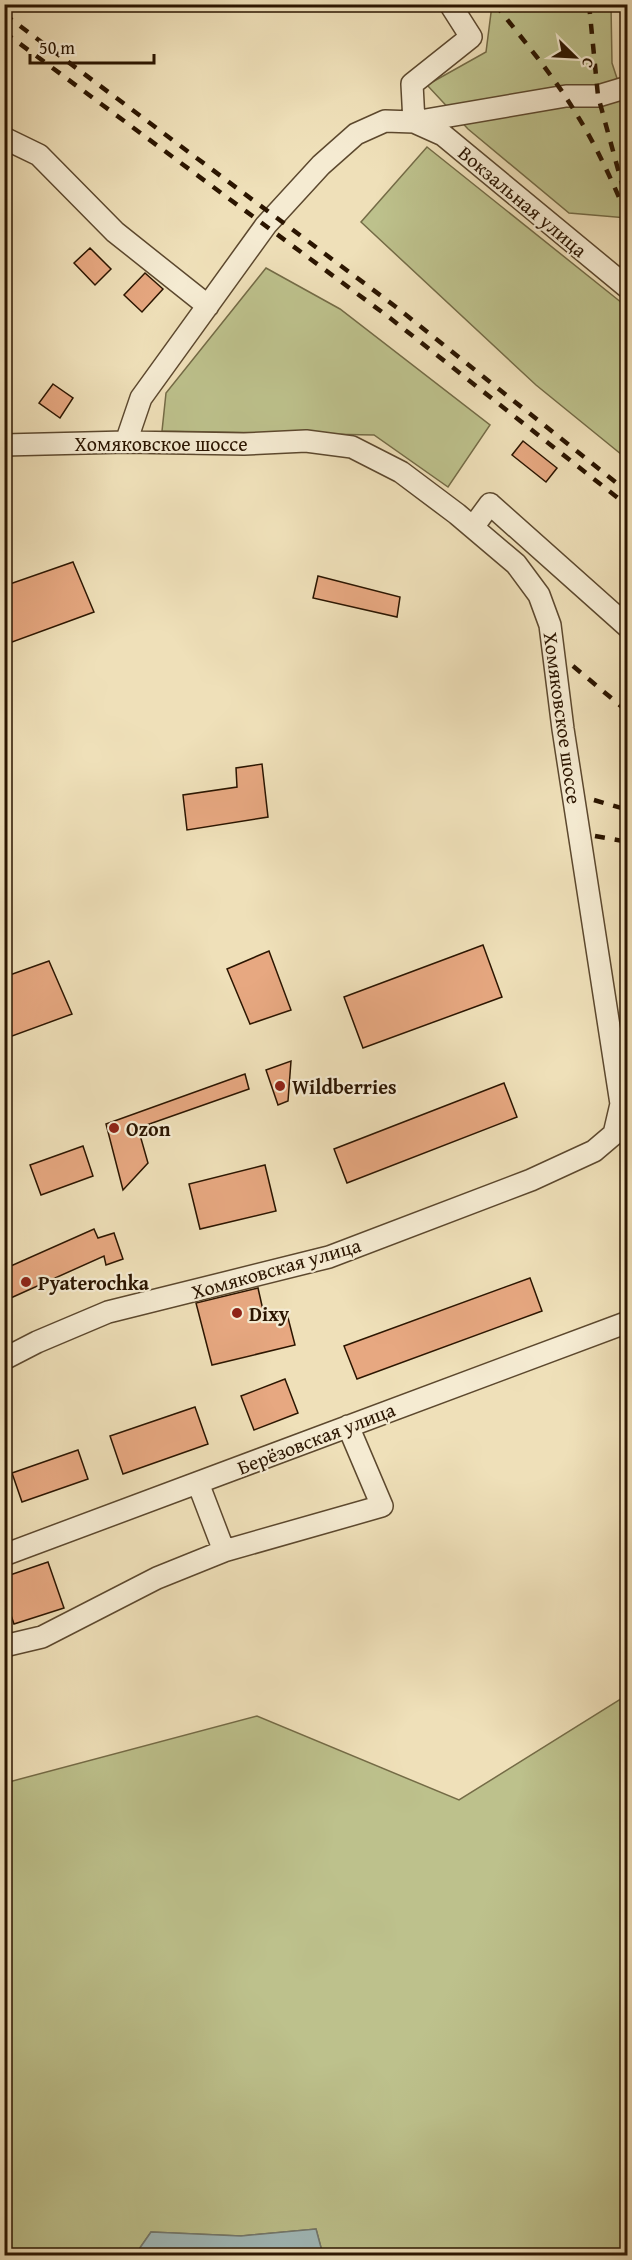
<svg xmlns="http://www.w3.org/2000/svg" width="632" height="2260" viewBox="0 0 632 2260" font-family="'Gentium Book Plus',serif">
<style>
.green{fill:#bdc18c;stroke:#746b46;stroke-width:1.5}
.water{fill:#a0babb;stroke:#717870;stroke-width:1.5}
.building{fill:#e7a881;stroke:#2b1500;stroke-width:1.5}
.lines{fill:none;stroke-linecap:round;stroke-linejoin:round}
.minor-casing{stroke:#5c482e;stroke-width:24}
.minor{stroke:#f5ebd2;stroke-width:21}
.rail{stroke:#2b1500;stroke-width:4.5;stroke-dasharray:10 10;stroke-linecap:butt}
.poi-dot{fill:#8f2418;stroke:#f5ebd2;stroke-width:2}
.labels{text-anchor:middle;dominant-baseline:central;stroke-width:4.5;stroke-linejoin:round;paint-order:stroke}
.street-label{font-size:20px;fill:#2b1500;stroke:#f5ebd2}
.poi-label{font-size:20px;font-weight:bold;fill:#2b1500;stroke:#f5ebd2;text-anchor:start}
</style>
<rect width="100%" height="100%" fill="#efe0b9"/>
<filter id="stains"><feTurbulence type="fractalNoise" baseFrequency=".00333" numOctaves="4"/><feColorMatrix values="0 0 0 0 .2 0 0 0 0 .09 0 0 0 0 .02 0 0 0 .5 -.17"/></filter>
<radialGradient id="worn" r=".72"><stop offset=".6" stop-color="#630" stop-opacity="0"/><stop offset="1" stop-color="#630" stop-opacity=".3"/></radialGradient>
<path class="green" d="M492,5H611L612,63L627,109V218L569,213L468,129L427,85L486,52Z
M427,147L627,307V459L536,385L361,222Z
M266,268L340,309L490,425L448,487L374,435L162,431L166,393Z
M627,1695V2255H323L316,2229L241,2236L151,2232L135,2255L5,2256V1783L257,1716L459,1800Z"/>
<path class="water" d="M316,2229L323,2255H135L151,2232L241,2236Z"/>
<path class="building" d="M90,248L111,269L95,285L74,263Z
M145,273L163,289L142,312L124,295Z
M53,384L73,398L60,418L39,403Z
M523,441L557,468L546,482L512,455Z
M73,562L94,612L4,645V586Z
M318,576L400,597L397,617L313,598Z
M262,764L268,817L187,830L183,795L237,787L236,768Z
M483,945L502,997L363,1048L344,997Z
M269,951L291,1010L250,1024L227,969Z
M49,961L72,1014L4,1039V977Z
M291,1061L288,1101L278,1105L266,1070Z
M245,1074L249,1089L138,1128L148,1163L123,1190L106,1124Z
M504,1083L517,1117L347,1183L334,1149Z
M83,1146L93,1176L41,1195L30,1165Z
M265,1165L276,1211L200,1229L189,1184Z
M94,1229L98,1238L114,1233L123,1259L106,1265L104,1256L4,1301V1269Z
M530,1278L542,1311L357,1379L344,1346Z
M258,1288L265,1319L287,1314L295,1345L212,1365L196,1303Z
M285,1379L298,1413L254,1430L241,1396Z
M195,1407L208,1444L123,1474L110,1436Z
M78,1450L88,1479L22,1502L12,1473Z
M48,1562L64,1608L14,1624L4,1595V1577Z"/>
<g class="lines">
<defs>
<path id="minor" d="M450,4L471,37L412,84L414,122L443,135L628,288
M4,138L39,155L115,232L208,306
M126,442L141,398L266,225L321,165L356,134L385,121L414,122L566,96H598L628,87
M4,445L126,442L244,444L306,441L352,447L401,472L457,514L516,564L539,595L550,625L563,729L621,1104L628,1120
M473,527L490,504L628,627
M4,1359L37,1342L108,1312L329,1257L531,1180L594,1151L614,1134L621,1104
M198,1483L224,1551
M4,1555L628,1322
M4,1646L42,1637L157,1578L224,1551L382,1506L348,1426"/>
</defs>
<use href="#minor" class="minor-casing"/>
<use href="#minor" class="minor"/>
<path class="rail" d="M495,4C523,40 554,76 577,115C597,147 613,183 628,218
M589,4L598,96L625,195
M4,14L396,307L628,492
M4,32L390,318L628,506
M573,666L628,712
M594,800L628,810
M595,836L628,842"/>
</g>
<g class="poi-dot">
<circle cx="280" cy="1086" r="6"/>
<circle cx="114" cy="1128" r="6"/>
<circle cx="26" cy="1282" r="6"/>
<circle cx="237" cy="1313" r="6"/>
</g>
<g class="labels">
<g class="street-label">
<text transform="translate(523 201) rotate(40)">Вокзальная улица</text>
<text x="161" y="443">Хомяковское шоссе</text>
<text transform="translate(563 718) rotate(82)">Хомяковское шоссе</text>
<text transform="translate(276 1268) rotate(-16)">Хомяковская улица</text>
<text transform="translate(316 1438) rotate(-21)">Берёзовская улица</text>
</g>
<g class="poi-label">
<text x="292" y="1086">Wildberries</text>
<text x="126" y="1128">Ozon</text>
<text x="38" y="1282">Pyaterochka</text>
<text x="249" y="1313">Dixy</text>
</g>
</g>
<rect width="632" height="2260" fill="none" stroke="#efe0b9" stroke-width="24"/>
<rect x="6" y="6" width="620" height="2248" fill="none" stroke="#2b1500" stroke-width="3"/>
<rect x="12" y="12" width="608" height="2236" fill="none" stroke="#2b1500" stroke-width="1.5"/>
<g transform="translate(575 57) rotate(114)" stroke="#f5ebd2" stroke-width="4.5" paint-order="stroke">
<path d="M0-4.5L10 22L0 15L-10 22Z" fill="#2b1500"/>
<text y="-9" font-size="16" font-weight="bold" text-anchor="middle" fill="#2b1500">С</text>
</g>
<path d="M30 54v9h124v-9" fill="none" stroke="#2b1500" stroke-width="3"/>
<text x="39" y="54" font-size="18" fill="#2b1500" stroke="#f5ebd2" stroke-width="4.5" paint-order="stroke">50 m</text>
<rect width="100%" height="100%" filter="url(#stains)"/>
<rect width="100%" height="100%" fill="url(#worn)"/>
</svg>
